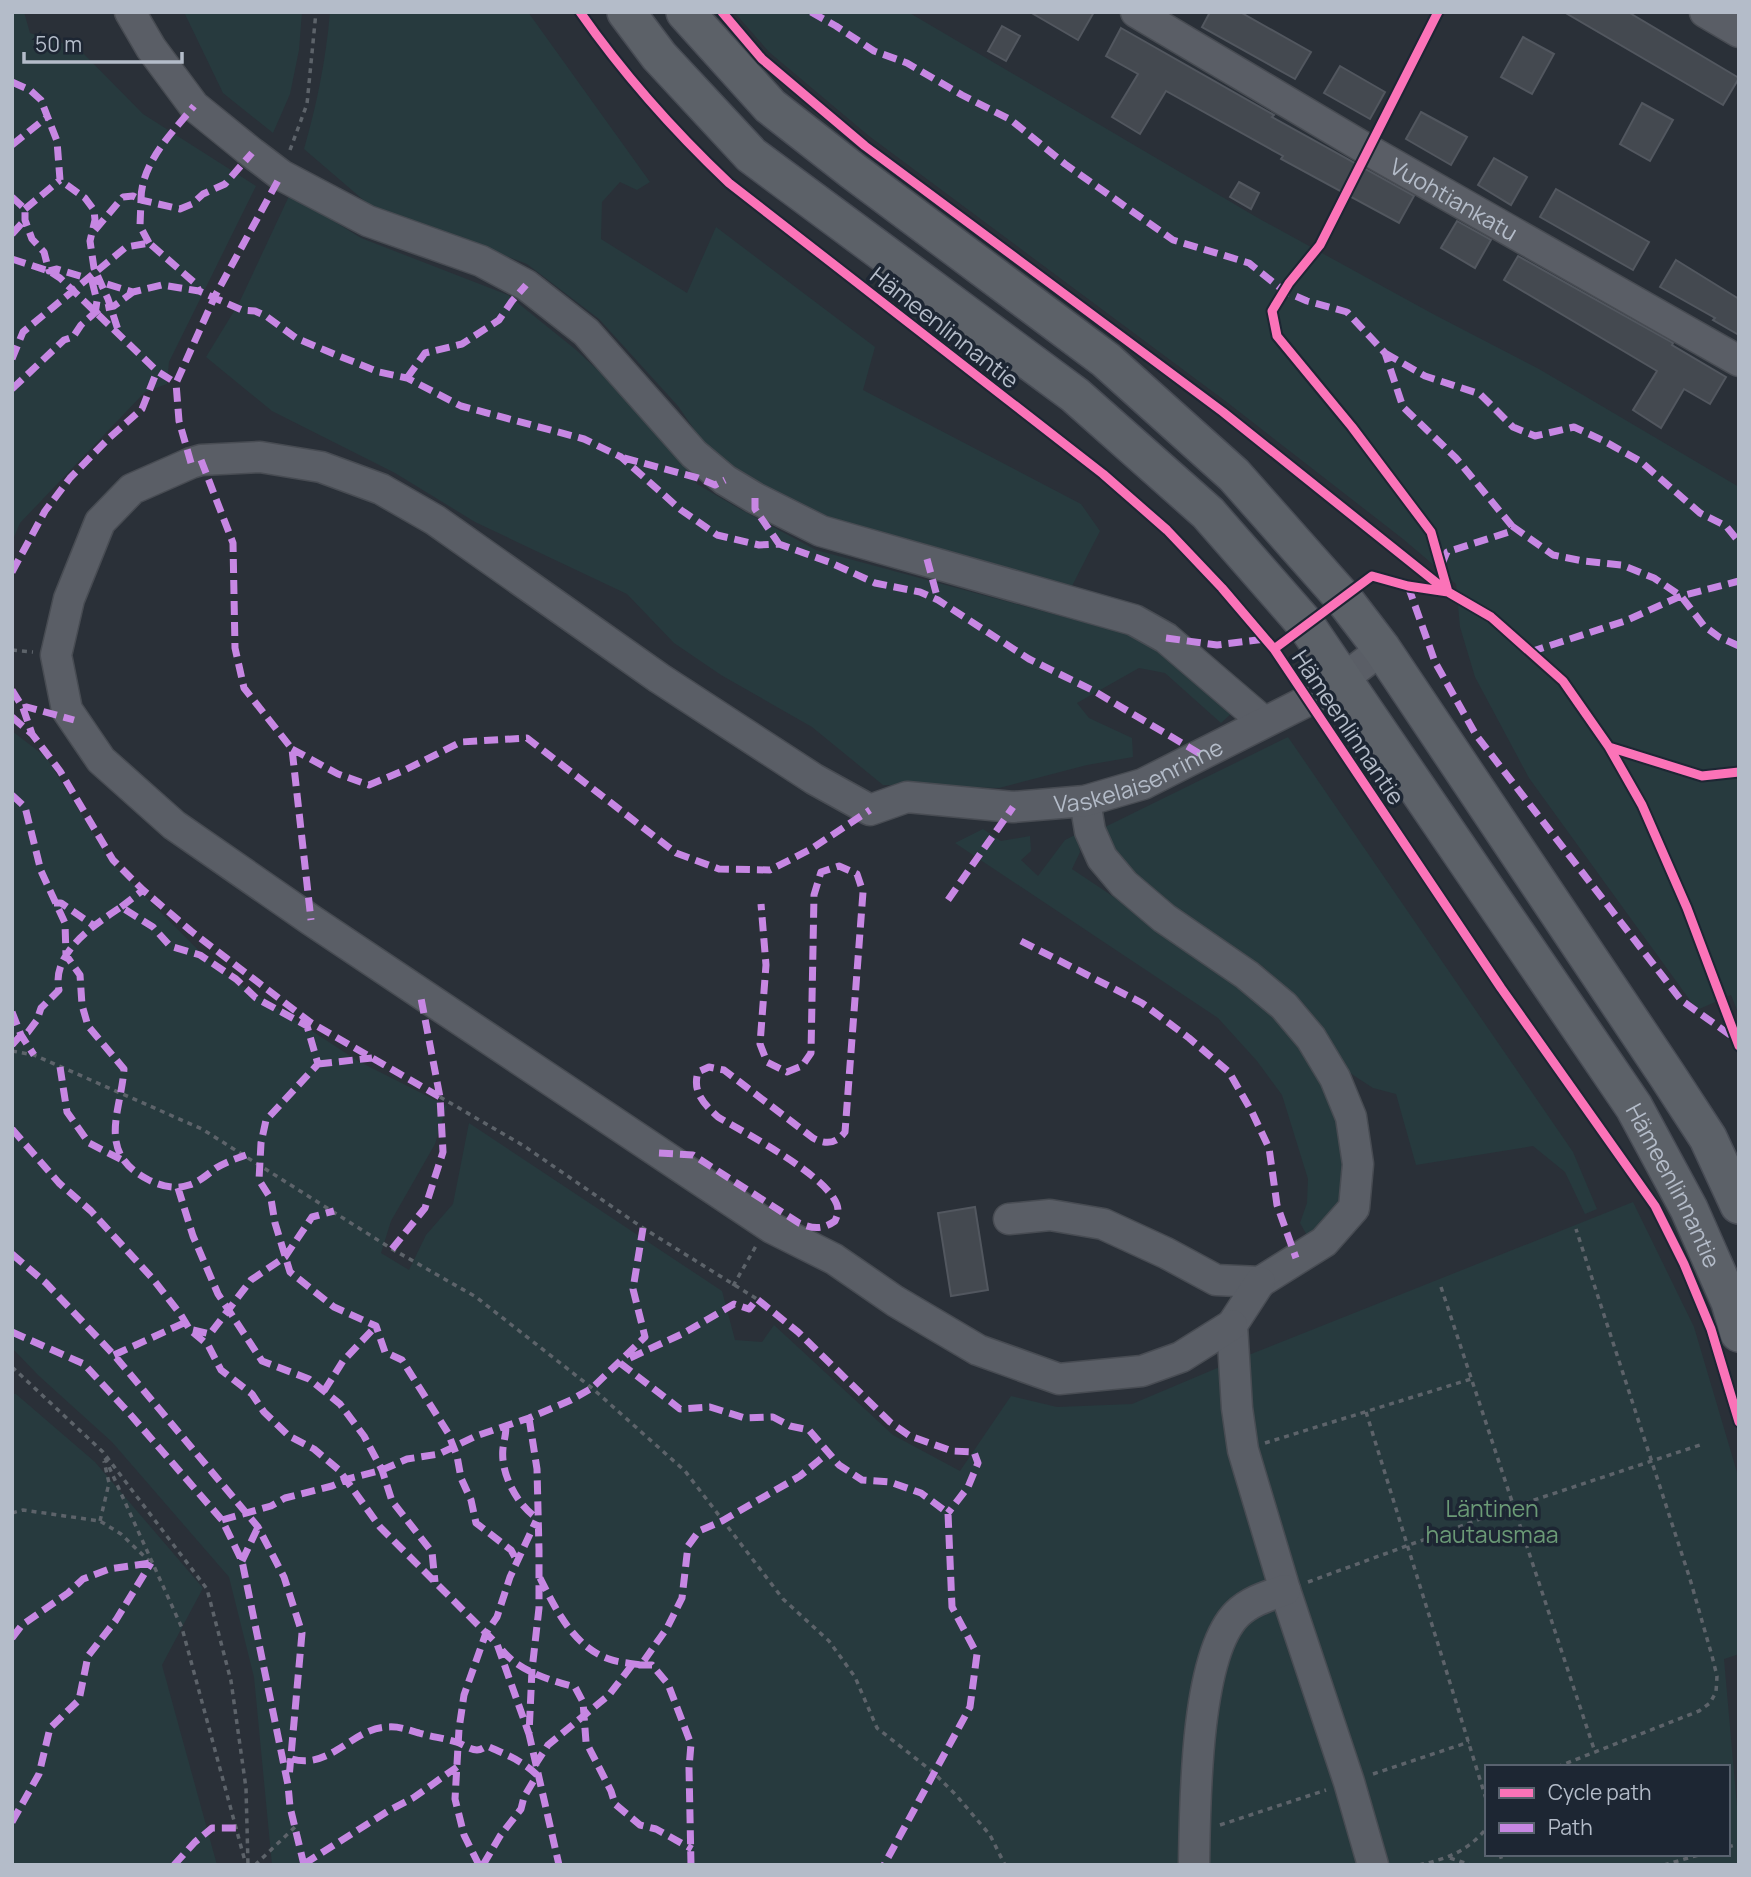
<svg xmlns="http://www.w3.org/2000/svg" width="1751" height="1877" viewBox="0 0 1751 1877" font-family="Manrope,sans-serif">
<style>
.green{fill:#273a3e;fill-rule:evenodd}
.building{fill:#444950;stroke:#52575f;stroke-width:2}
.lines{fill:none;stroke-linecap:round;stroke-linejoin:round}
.minor-casing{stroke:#484c53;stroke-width:33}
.major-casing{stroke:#484c55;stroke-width:40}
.path{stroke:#5d636a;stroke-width:3.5;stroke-dasharray:5 5;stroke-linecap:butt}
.minor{stroke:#5a5e66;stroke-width:30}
.major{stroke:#5c6168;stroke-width:37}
.quiet{stroke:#c787e3;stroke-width:7;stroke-dasharray:14 7;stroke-linecap:butt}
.cycleway-casing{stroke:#1d2633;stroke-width:13}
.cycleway{stroke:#fb73b8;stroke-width:9}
.labels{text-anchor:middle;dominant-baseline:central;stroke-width:7;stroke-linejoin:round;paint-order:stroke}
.street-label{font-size:23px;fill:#b4bcc9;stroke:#1d2633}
.park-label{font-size:23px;fill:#6b9a76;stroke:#1d2633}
</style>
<rect width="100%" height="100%" fill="#2a3038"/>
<path class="green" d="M12,12H24L30,33L78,48L143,114L256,186L169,362L167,384L145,392L20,523L12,542Z
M184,12H302L299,50L290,94L273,133L223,93Z
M330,12H528L650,182L637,190L620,182L602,202L601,239L687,293L716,227L875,347L863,390L1081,504L1100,531L1072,586L823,518L718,464L678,406L599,319L527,264L368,204L304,149C317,104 326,59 330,12Z
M734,12H908L1258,218L1433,314L1539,369L1739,487V1015L1731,995L1697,1010L1529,778L1475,677L1460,627L1456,584L1403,539L1228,403L869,136L769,52Z
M290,194L361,238L508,295L575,349L658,426L697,484L738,508L816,550L1146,639L1233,712L1221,723L1165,673L1139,668L1077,703L1089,718L1132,738L1133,757L1087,765L999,788L883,785L812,727L721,675L674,643L627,594L475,522L395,473L272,411L206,357L239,303Z
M12,731L46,757L111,862L217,969L358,1061L447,1106L435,1144L391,1221L381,1253L409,1270L426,1235L453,1204L469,1123L722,1291L735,1340L762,1342L774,1325L893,1435L960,1471L1011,1396L1057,1407L1132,1404L1241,1358L1633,1202L1694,1327L1739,1479V1654L1724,1659L1739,1829V1865H272L254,1677L229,1577L112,1442L38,1375L12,1348ZM1487,1767H1728V1854H1487Z
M1288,737L1573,1152L1597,1209L1585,1214L1565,1172L1533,1146L1416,1165L1396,1094L1373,1088L1347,1071L1304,1004L1262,966L1139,884L1107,847L1103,828Z
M983,829L1001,841L1030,836L1031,851L1021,860L1038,876L1065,840L1077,834L1080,852L1072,869L1247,986L1297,1028L1345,1126L1349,1198L1309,1239L1300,1223L1307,1203L1308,1179L1282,1095L1257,1061L1218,1018L955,843Z
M12,1394H16L95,1462L203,1588L162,1665L217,1865H12Z"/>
<path class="building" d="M1030,12H1094L1078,40Z
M1210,12H1240L1311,52L1295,79L1202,27Z
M1564,12H1628L1739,78L1723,105Z
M1002,26L1020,36L1006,61L988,51Z
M1121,28L1274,115L1272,117L1414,196L1399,223L1281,159L1283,156L1166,91L1140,134L1112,117L1138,74L1106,56Z
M1523,37L1554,54L1532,94L1501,77Z
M1340,66L1385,92L1370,119L1324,93Z
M1642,103L1673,120L1650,161L1620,144Z
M1421,112L1467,137L1451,165L1406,139Z
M1494,158L1527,177L1511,205L1478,185Z
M1239,182L1259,193L1251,209L1230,197Z
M1556,189L1649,242L1633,270L1540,217Z
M1457,221L1491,240L1475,268L1441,248Z
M1518,256L1673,343L1672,345L1726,377L1710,404L1684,389L1661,428L1633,410L1657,371L1504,280Z
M1676,260L1739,299V335L1713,320L1715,318L1660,287Z
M975,1207L988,1290L951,1296L938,1213Z"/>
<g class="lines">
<defs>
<g id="minor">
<path d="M130,12L151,48L194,106L252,153L281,175L368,221L481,261L526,285L586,332L694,454L725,480L755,498L821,531L1134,620L1166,638L1264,722"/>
<path id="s1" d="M1136,12L1368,150L1739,361"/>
<path d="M1705,12L1739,32"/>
<path d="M1009,1219L1050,1215L1103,1224L1166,1253L1216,1280L1260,1282L1324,1242L1354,1208L1358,1164L1351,1117L1335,1078L1311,1038L1284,1006L1247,975L1164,918L1124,884L1102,858L1090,831L1085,801"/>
<path d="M1260,1282L1232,1325L1237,1408L1243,1450L1285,1590L1349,1782L1373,1865"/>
<path id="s2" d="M1232,1325L1181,1357L1142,1371L1059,1379L978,1350L895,1301L834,1259L772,1228L311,920L174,825L101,760L67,710L56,655L69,599L100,522L132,489L191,463L201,460L260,457L321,467L381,489L435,520L659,678L814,779L870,810L907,797L1013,807L1085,801L1143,784L1309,700L1342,680L1382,649"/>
<path d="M1194,1865C1195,1805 1195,1656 1237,1614C1250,1601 1268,1596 1285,1590"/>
</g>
<g id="major">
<path id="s3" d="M626,12L659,56L751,155L1075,395L1208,513L1306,625L1634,1107L1689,1209L1730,1302L1739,1333"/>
<path d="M685,12L770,106L853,171L1106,360L1234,475L1343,598L1382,649L1667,1075L1708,1138L1739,1205"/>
</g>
</defs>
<use href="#minor" class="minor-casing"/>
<use href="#major" class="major-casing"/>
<path class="path" d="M290,150L307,104L316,12
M12,650L33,652
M12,1051L34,1055L202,1129L392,1249L476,1297L592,1388L685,1471L783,1599L829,1641L855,1677L877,1728L933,1772L956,1795L990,1835L1005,1865
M440,1097L524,1146L643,1228L757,1299
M733,1286L756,1246
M1441,1287L1595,1752
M12,1367L103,1452L207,1589L231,1681L246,1788L248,1865
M1366,1412L1487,1802
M1265,1443L1471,1379
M105,1458L182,1628L246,1865
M12,1513L23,1510L100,1521L121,1534L149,1561
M100,1521L109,1483L104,1461
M1308,1582L1513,1507L1700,1445
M1557,1767L1699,1711L1710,1703L1716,1692L1717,1676L1712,1656L1690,1579L1576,1229
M1373,1774L1469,1742
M1220,1825L1326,1790
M1728,1847L1739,1844
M1500,1854L1503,1865
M1450,1858L1471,1865
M255,1865L295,1827
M1419,1865C1449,1858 1466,1852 1487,1828
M1664,1865L1702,1854"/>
<use href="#minor" class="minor"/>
<use href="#major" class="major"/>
<path class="quiet" d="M811,12L836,26L874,51L907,63L962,95L1011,120L1065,164L1173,240L1249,263L1284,291L1307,301L1347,312L1385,353L1403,407L1456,458L1512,526L1509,532L1447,552L1442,564
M12,82L30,90L41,100L57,141L60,180L85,198L94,210L95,220L90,241L94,268L108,299L120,336
M12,145L47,117
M12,197L25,209V220L32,239L44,252L49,271L57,269L133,292L162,285L199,291L242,310L255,311L266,316L296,338L334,354L379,372L407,378L461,406L584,439L621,457L681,510L717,535L759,545L779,544L829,562L875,583L920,592L938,600L1029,659L1094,691L1202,755
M25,209L60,180
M95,230L123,197L133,196L141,200C141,163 172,133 194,106
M12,234L25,220
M149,243L140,226L141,200L180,209L192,204L203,194L225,184L252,153
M12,259L49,271L60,278L157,371L176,383
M92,281L97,301L95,314
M1385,353L1425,376L1480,394L1513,427L1535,436L1574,427L1604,441L1640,461L1700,513L1726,526L1739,542
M12,359L23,332L126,247L149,243L196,284L199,291
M407,378L425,353L462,344L499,320L512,301L526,285
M12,389L64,340L73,337L81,325L99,309L114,306L133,292
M624,458L698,478L715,485L725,480
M201,460L233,543L235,648L244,688L292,749L311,920
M191,463L179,421L176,383L215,296L281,175
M755,498V509L779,544
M1512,526L1553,555L1583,561L1622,565L1654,578L1681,596L1704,626L1719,637L1739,646
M927,559L938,600
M12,572L45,511L70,478L109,438L142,409L157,371
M1408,586L1435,662L1476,735L1681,1000L1733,1037
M1166,638L1217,645L1265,639
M1530,652L1625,621L1681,596L1739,581
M12,690L23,708L32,734
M23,708L27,707L74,720
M12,717L32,734L60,771L113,860L143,890L191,931L310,1022L440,1097
M292,749L338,774L369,785L405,770L461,742L527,738L676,853L719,869L770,870L811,849L870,810
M12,795L25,807L41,871L65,923L66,955L80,975L82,1005L88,1026L124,1069C121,1112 96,1152 147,1179C160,1186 175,1190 189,1185C199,1182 208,1174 216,1168C226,1162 235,1159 246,1155
M948,900L1013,807
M54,903H61L93,925
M121,907L143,890
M1021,941L1142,1003L1189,1038L1229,1072L1252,1112L1269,1148L1277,1205L1296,1258
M12,1012L21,1035L34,1055
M12,1045L21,1035L28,1032L37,1020L41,1008L59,990C51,953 94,925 121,907L153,927L170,946L200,955L236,979L256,998L307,1026L318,1064L266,1120L261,1143L259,1180L271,1199L275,1223L290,1272L334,1307L376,1326L385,1352L402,1360L448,1433L457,1456L461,1478L471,1500L476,1523L511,1550L517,1561
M318,1064L372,1058
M60,1067L67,1112L89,1143L122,1160
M12,1129L59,1183L91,1211L153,1279L181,1315L190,1330L208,1345L221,1370L252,1394L264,1412L289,1436L314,1449L339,1470L380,1527L497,1644L529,1734
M659,1153L693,1155L799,1223C813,1229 822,1230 835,1221C836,1218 838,1215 838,1211C839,1181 743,1132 718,1117C704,1104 692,1092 698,1072L709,1067L724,1070L813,1138C826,1145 836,1144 845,1132L863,892L857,874L839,866L821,872L814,895L811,1053L802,1066L787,1072L767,1062L760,1044L766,965L761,904
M178,1188L193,1236L218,1294L262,1361L309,1379L340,1404L364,1436L382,1470L392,1501L432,1552L435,1582
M392,1249L425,1208L443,1152L440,1097L420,993
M12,1254L46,1283L114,1355L258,1527L284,1577L302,1633L289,1778
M193,1330L210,1334L251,1280L285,1257L312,1217L334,1211
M12,1332L84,1364L129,1413L222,1520L242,1561L288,1785L290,1807L304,1865
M114,1355L186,1322
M630,1358L684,1333L734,1304L749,1309L757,1299L798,1332L890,1422L910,1436L952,1451L974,1452L978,1463L968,1487L948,1513
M620,1363L680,1409L710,1407L745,1418L773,1417L790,1426L809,1430L839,1465L862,1480L890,1482L921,1493L948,1513L952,1607L977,1654L970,1707L884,1865
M324,1391L343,1361L376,1326
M529,1418L537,1469L539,1550V1608L532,1670L529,1734L559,1865
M506,1426C506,1434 504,1441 503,1448C500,1473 517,1505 537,1518
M222,1520L271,1506L285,1498L332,1486L348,1479L382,1470L407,1459L439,1454L476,1436L529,1418L571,1400L592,1388L645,1337L633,1289L643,1228
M242,1561L260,1523
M540,1578C556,1610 574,1647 609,1659C619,1663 631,1663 641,1665L667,1628L682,1598L688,1546L699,1531L722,1521L800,1476L829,1452
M12,1638L22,1625L68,1593L83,1579L109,1569L151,1563
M502,1650C519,1671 549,1680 575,1687L583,1702L586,1742L611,1791L615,1804L640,1825L656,1829L692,1849
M292,1759C330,1770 353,1728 387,1727C400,1726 408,1730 419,1733C432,1737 444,1738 456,1742C463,1744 470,1750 477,1750C481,1750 483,1748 487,1746C505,1754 523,1761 537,1775L524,1797L521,1809L500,1836L483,1865
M535,1765L548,1745L609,1695L632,1665H652L668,1684L691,1744L689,1768L691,1865
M12,1822L39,1774L50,1728L79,1700L88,1656L116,1620L151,1563
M304,1864L388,1811L413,1798L457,1767
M174,1865L195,1842L212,1828H236
M479,1865L464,1835L455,1799L459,1729L464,1695L486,1633L497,1617L510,1577L536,1521"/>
<defs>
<path id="cycleway" d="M580,12C624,75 673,130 729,183L1103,474L1167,530L1222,588L1274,649L1501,988L1655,1206L1684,1264L1711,1329L1739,1422
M722,12L762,59L865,146L1223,412L1448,592L1491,617L1563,681L1609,747L1642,805L1687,908L1739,1046
M1274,649L1372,576L1408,586L1448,592L1431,532L1352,427L1277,336L1272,311L1289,283L1320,245L1438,12
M1609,747L1702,776L1739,772"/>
</defs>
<use href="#cycleway" class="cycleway-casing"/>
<use href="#cycleway" class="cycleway"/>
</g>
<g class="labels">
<g class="street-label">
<text stroke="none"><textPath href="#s1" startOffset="369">Vuohtiankatu</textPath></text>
<text transform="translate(945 327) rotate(38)">Hämeenlinnantie</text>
<text transform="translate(1349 727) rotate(56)">Hämeenlinnantie</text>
<text stroke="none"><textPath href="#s2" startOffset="2754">Vaskelaisenrinne</textPath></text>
<text stroke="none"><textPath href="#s3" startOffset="1591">Hämeenlinnantie</textPath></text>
</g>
<g class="park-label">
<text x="1492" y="1508">Läntinen<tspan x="1492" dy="26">hautausmaa</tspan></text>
</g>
</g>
<rect width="1751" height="1877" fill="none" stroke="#b4bcc9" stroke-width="28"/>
<rect x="1485" y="1765" width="245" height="91" fill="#1d2633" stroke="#59626f" stroke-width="2"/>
<rect x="1499" y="1788" width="35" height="10" fill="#fb73b8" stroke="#59626f" stroke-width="2"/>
<text x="1548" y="1800" font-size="21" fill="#b4bcc9">Cycle path</text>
<rect x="1499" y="1823" width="35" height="10" fill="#c787e3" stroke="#59626f" stroke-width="2"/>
<text x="1548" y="1835" font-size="21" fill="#b4bcc9">Path</text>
<path d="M24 52v10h158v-10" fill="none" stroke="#b4bcc9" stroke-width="3.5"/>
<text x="35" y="52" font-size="21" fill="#b4bcc9" stroke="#1d2633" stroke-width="5" paint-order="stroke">50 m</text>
</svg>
